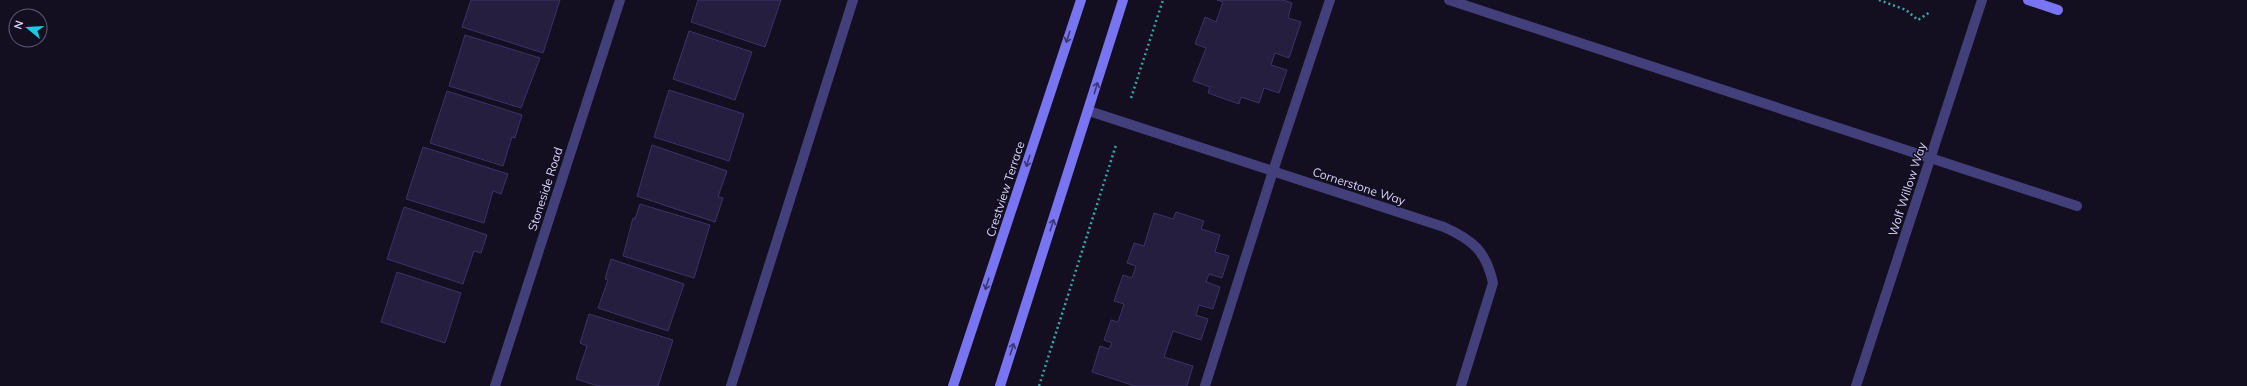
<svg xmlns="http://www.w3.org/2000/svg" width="2247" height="386" viewBox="0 0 2247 386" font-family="Mulish,sans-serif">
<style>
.building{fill:#251e3f;stroke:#3e3269}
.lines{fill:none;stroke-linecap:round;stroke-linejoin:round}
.path{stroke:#3ba7a2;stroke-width:2.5;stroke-dasharray:2 3;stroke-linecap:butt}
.lane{stroke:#433f7b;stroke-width:10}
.street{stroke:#433f7b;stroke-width:10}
.secondary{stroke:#7974f1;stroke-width:10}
.oneway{stroke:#3c3774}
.labels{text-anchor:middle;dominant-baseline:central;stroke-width:3;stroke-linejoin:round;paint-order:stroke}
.street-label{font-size:12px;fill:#d8d3fa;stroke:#130f20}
</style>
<rect width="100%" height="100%" fill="#130f20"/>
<path class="building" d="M471,0H560L543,53L462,27Z
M698,0H781L765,47L691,22Z
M1217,0H1283L1292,3L1288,18L1301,22L1289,58L1275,53L1271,65L1287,70L1279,93L1264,88L1259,103L1241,97L1239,104L1208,93L1210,87L1193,81L1206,48L1195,44L1205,17L1216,22L1223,2Z
M689,31L752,52L735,100L673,79Z
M465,35L540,58L521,108L449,86Z
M669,90L744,114L729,161L654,137Z
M447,91L522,115L515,138L512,137L503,166L430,143Z
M652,145L727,171L718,197L723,198L715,222L637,196Z
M423,147L508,174L501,194L493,191L484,223L406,199Z
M640,204L710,225L694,278L623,256L633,218L635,219Z
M404,207L487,235L481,253L474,251L463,284L387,259Z
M1176,212L1204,221L1201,229L1220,235L1215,252L1229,256L1222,278L1209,274L1206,282L1220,287L1213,309L1199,305L1196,315L1208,319L1201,340L1173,331L1164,357L1193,366L1187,386H1135L1092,372L1100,346L1109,349L1112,343L1104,340L1111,320L1118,322L1124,304L1114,301L1123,275L1132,278L1136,266L1127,263L1134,243L1144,246L1154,213L1173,219Z
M611,259L684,284L668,331L598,308L608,280L605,279Z
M397,272L461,293L445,343L381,322Z
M589,314L673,340L658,386H598L576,379L587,346L580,343Z"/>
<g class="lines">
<path class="path" d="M1879,0L1906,10L1918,20L1930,12
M1131,98L1163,0
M1039,386L1116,145"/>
<path class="lane" d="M1449,0L2077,206
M731,386L853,0
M1205,386L1273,171L1330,0"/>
<path class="street" d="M1089,111L1444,227C1473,240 1486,251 1493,283L1461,386
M495,386L620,0
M1856,386L1982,0"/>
<path class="secondary" d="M2028,0L2058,10
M953,386L1081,0
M1000,386L1123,0"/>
</g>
<defs><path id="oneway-shaft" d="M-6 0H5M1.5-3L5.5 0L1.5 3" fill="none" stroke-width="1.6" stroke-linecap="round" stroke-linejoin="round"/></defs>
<g class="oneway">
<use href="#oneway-shaft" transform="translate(1068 37) rotate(108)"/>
<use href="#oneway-shaft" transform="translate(1096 88) rotate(-73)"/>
<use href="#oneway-shaft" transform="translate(1028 161) rotate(108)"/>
<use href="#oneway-shaft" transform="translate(1052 225) rotate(-72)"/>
<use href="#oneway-shaft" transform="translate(987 284) rotate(108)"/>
<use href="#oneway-shaft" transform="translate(1012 349) rotate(-72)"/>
</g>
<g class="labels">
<g class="street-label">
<text transform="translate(1359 186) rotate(18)">Cornerstone Way</text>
<text transform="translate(545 189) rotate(-72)">Stoneside Road</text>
<text transform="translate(1005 189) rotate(-72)">Crestview Terrace</text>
<text transform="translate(1907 189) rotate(-72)">Wolf Willow Way</text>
</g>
</g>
<g transform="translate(28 28) rotate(288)"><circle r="19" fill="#130f20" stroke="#625d77"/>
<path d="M0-3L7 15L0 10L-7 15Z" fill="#18cbe2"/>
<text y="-6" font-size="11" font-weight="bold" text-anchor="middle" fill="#d8d3fa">N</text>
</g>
</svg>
